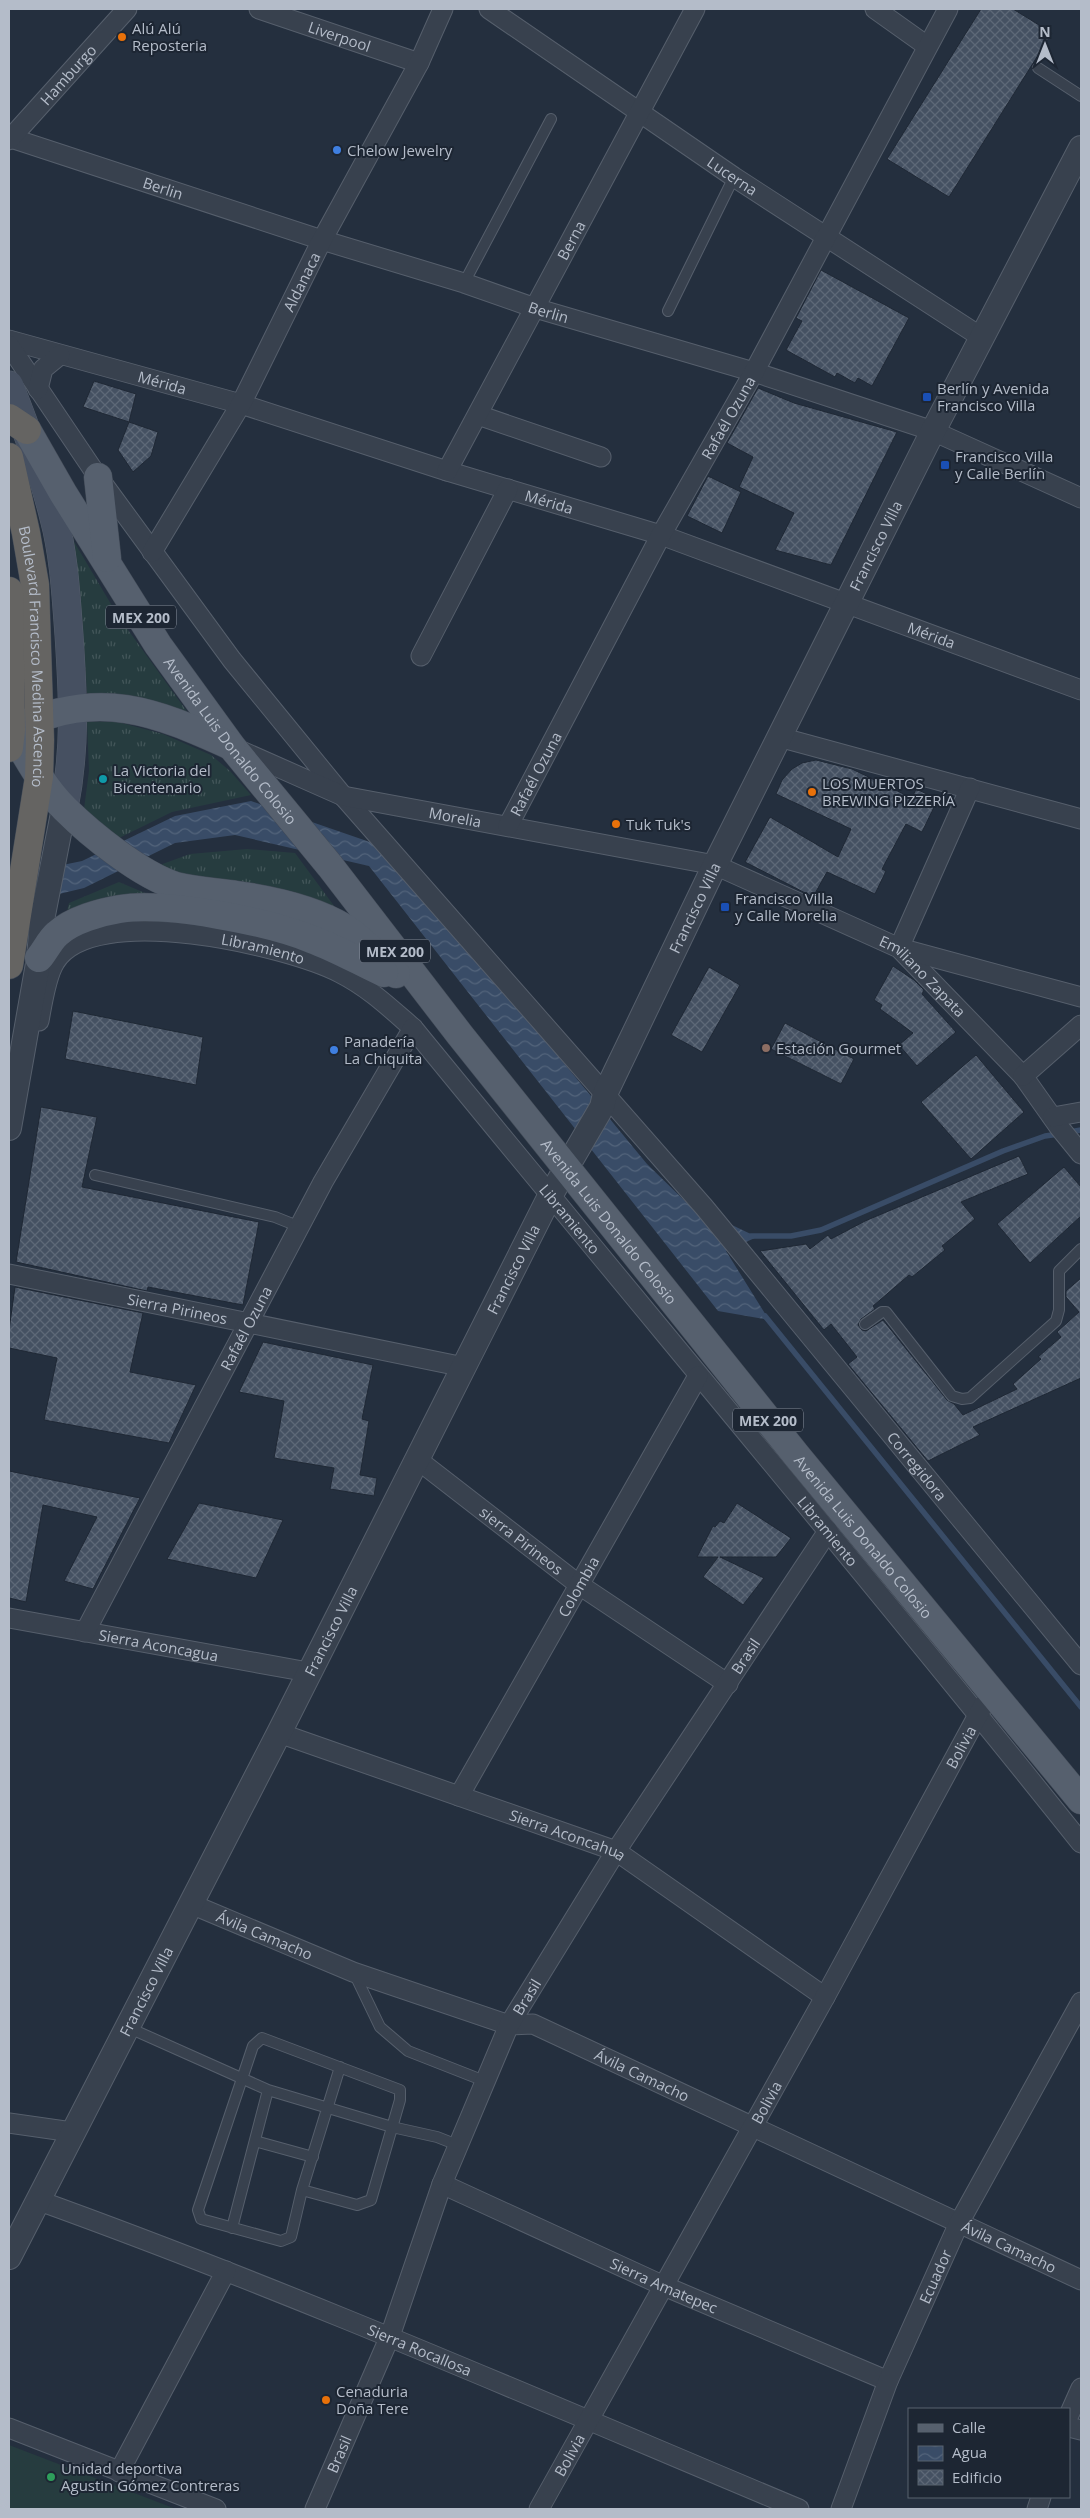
<svg xmlns="http://www.w3.org/2000/svg" width="1090" height="2518" viewBox="0 0 1090 2518" font-family="'Open Sans',sans-serif">
<style>
.grass{fill:url(#grass-tufts)}
.garden{fill:#263c3f}
.water{fill:url(#water-waves)}
.lines{fill:none;stroke-linecap:round;stroke-linejoin:round}
.stream{stroke:#394c67;stroke-width:5.5}
.building{fill:url(#building-cross-hatch);stroke:#1f2835}
.service-casing{stroke:#565f6c;stroke-width:12}
.minor-casing{stroke:#565f6c;stroke-width:21}
.tertiary-casing{stroke:#565f6c;stroke-width:26}
.secondary-casing{stroke:#565f6c;stroke-width:29}
.primary-casing{stroke:#414a57;stroke-width:29}
.trunk-casing{stroke:#434c59;stroke-width:29}
.service{stroke:#38414e;stroke-width:10}
.minor{stroke:#38414e;stroke-width:19}
.tertiary{stroke:#38414e;stroke-width:24}
.secondary{stroke:#465061;stroke-width:28}
.primary{stroke:#56606e;stroke-width:28}
.trunk{stroke:#656462;stroke-width:28}
.food-dot{fill:#e8710a;stroke:#1d2633;stroke-width:2}
.shop-dot{fill:#3f7fe0;stroke:#1d2633;stroke-width:2}
.transit-dot{fill:#1a4fb4;stroke:#1d2633;stroke-width:2}
.culture-dot{fill:#0f9aa8;stroke:#1d2633;stroke-width:2}
.education-dot{fill:#8d6e63;stroke:#1d2633;stroke-width:2}
.leisure-dot{fill:#2e9e5b;stroke:#1d2633;stroke-width:2}
.labels{text-anchor:middle;dominant-baseline:central;stroke-width:4;stroke-linejoin:round;paint-order:stroke}
.shield{fill:#1d2633;stroke:#878f9c;stroke-width:1}
.shield-label{font-size:14px;font-weight:bold;fill:#b4bcc9}
.poi-label{font-size:15px;fill:#b4bcc9;stroke:#1d2633;text-anchor:start}
.street-label{font-size:15px;fill:#b4bcc9;stroke:#1d2633}
</style>
<defs>
<pattern id="grass-tufts" width="24" height="20" patternUnits="userSpaceOnUse" patternTransform="scale(1.25)"><rect width="24" height="20" fill="#263c3f"/><path d="M3 7l-1-3M5 7V3M7 7l1-3M15 17l-1-3M17 17v-4M19 17l1-3" fill="none" stroke="#435659"/></pattern>
<pattern id="water-waves" width="16" height="10" patternUnits="userSpaceOnUse" patternTransform="scale(1.25)"><rect width="16" height="10" fill="#394c67"/><path d="M0 5q4-4 8 0t8 0" fill="none" stroke="#53647b"/></pattern>
<pattern id="building-cross-hatch" width="8" height="8" patternUnits="userSpaceOnUse" patternTransform="scale(1.25)"><rect width="8" height="8" fill="#455162"/><path d="M0 0l8 8M0 8l8-8" fill="none" stroke="#5d6877"/></pattern>
</defs>
<rect width="100%" height="100%" fill="#242f3e"/>
<path class="grass" d="M73,540L118,616L191,717L124,697L87,693L82,616Z
M87,721L118,722L163,734L211,755L230,771L251,795L172,812L117,839L84,809L89,771Z
M247,849L295,853L340,914L208,885L157,866L190,854Z
M119,882L164,901L65,919L69,903Z"/>
<path class="garden" d="M9,2445L176,2509H9Z"/>
<path class="water" d="M251,801L390,849L427,897L647,1164L688,1204L757,1237L726,1251L769,1320L718,1311L369,866L235,835L175,843L84,888L9,906V876L82,861L175,816Z"/>
<g class="lines">
<path class="stream" d="M1069,1132L1081,1130
M751,1236H791L821,1230L1003,1151L1045,1136L1059,1134
M765,1316L1081,1707"/>
</g>
<path class="building" d="M981,9H1013L1052,33L949,197L887,159Z
M821,270L909,318L872,386L858,378L855,383L837,373L835,377L786,350L802,321L796,318Z
M94,381L136,394L129,422L83,407Z
M758,388L794,403L897,432L831,565L775,550L794,513L739,487L753,457L727,443Z
M129,422L158,432L151,456L133,472L118,450Z
M708,476L741,492L722,533L687,516Z
M816,760L852,769L912,798L916,789L938,799L922,832L906,824L882,869L886,871L875,894L827,872L813,897L745,862L770,817L838,857L851,829L776,794L782,780L792,769L802,763Z
M893,966L914,980L924,990L922,994L956,1032L917,1066L899,1045L913,1033L880,1009L882,1005L874,1000Z
M709,967L740,985L702,1052L671,1035Z
M73,1011L203,1037L196,1085L65,1059Z
M785,1023L854,1059L841,1084L771,1049Z
M976,1055L1024,1112L971,1159L921,1102Z
M41,1107L97,1117L82,1187L259,1222L243,1305L148,1287L147,1291L16,1262Z
M1019,1156L1028,1174L961,1202L975,1219L942,1246L945,1250L912,1277L909,1275L873,1306L875,1309L861,1319L858,1325L862,1330L866,1331L883,1320L947,1400L954,1404L963,1415L1017,1389L1013,1384L1041,1359L1038,1357L1061,1337L1057,1332L1079,1312L1066,1297V1291L1081,1278V1378L973,1427L980,1435L928,1461L848,1364L857,1357L831,1324L824,1330L760,1251L806,1244L810,1249L828,1235L831,1239L865,1221Z
M1064,1167L1081,1187V1216L1030,1263L997,1224Z
M15,1287L143,1313L130,1372L196,1385L169,1443L44,1420L57,1358L9,1348V1330Z
M263,1342L373,1365L362,1419L369,1421L360,1475L377,1478L374,1496L330,1489L334,1468L274,1458L284,1401L239,1392Z
M9,1471L140,1498L93,1589L64,1581L97,1517L43,1505L26,1602L9,1598Z
M199,1503L283,1520L256,1578L167,1559Z
M737,1503L791,1538L776,1557H720L764,1578L743,1605L703,1577L718,1557H697L713,1526L715,1527L720,1521L724,1523Z"/>
<g class="lines">
<defs>
<path id="service" d="M1038,68L1081,96
M464,283L551,119
M668,311L734,177
M95,1175L275,1217L300,1227
M865,1324L882,1312H886L952,1396L962,1399L970,1398L1056,1321L1059,1310V1271L1081,1249
M354,1973L380,2027L408,2051L487,2082
M127,2027L268,2090
M255,2141L313,2157
M302,2190L357,2205L371,2200L400,2100V2090L262,2038L253,2046L198,2210L201,2219L281,2241L291,2237L302,2190L340,2067
M232,2228L268,2090L392,2127L437,2137L460,2146"/>
<g id="minor">
<path id="s1" d="M259,9L419,63"/>
<path id="s2" d="M489,9L734,177L981,337"/>
<path d="M875,9L927,46"/>
<path id="s3" d="M11,138L322,240L464,283L535,308L754,372L933,431L1081,498"/>
<path id="s4" d="M9,140L127,9"/>
<path id="s5" d="M9,340L241,404L447,471L661,535L1081,690"/>
<path id="s6" d="M9,345L98,477L232,660L343,796L704,1207L1081,1665"/>
<path d="M38,389L43,369L60,355"/>
<path d="M478,415L601,457"/>
<path id="s7" d="M447,471L695,9"/>
<path id="s8" d="M152,552L241,404L322,240L419,63L443,9"/>
<path d="M421,656L508,489"/>
<path d="M779,737L1081,819"/>
<path id="s9" d="M237,749L343,796L715,865L899,948L1023,1076L1059,1127L1081,1154"/>
<path d="M970,788L899,948L1081,997"/>
<path id="s10" d="M508,826L661,535L754,372L948,9"/>
<path id="s11" d="M39,1021C42,1005 46,976 55,962C92,900 288,946 340,973C368,987 390,1008 413,1028C635,1300 862,1568 1081,1843"/>
<path d="M1023,1076L1081,1025"/>
<path d="M1053,1117L1081,1112"/>
<path id="s12" d="M9,1274L464,1367"/>
<path id="s13" d="M418,1460L578,1584L728,1684"/>
<path id="s14" d="M9,1618L308,1672"/>
<path id="s15" d="M85,1632L323,1182L413,1028"/>
<path id="s16" d="M279,1733L616,1851L825,1997"/>
<path id="s17" d="M459,1796L698,1376"/>
<path id="s18" d="M191,1904L353,1972L509,2025L533,2024L1081,2280"/>
<path d="M9,2123L72,2132"/>
<path id="s19" d="M442,2184L664,2286L888,2381"/>
<path id="s20" d="M37,2200C295,2293 546,2403 799,2509"/>
<path d="M1069,2415L1081,2388"/>
<path d="M1069,2427L1081,2430"/>
<path d="M9,2428L216,2509"/>
<path d="M119,2472L226,2271"/>
<path id="s21" d="M315,2509L390,2336L442,2184L509,2025L616,1851L828,1531"/>
<path id="s22" d="M539,2509L825,1997L984,1704"/>
<path id="s23" d="M841,2509L888,2381L959,2223L1081,2002"/>
<path d="M1037,2509L1041,2497"/>
</g>
<g id="tertiary">
<path d="M9,1128L39,958L42,920L64,808"/>
<path id="s24" d="M9,2257L279,1733L550,1196L602,1107L605,1094L715,865L933,431L1081,148"/>
</g>
<path id="secondary" d="M9,385C26,428 43,473 54,518C64,555 66,596 69,635C73,696 76,747 64,808"/>
<g id="primary">
<path id="s25" d="M27,430L63,493L158,645L232,747L330,866L460,1035L797,1456L1081,1800"/>
<path d="M98,477L107,558"/>
<path d="M17,727C100,689 154,711 231,746"/>
<path d="M11,730C27,757 42,786 65,809C91,835 141,875 176,886C196,891 217,892 237,895C272,900 314,909 345,928C364,940 380,959 396,974"/>
<path d="M39,958C45,951 50,940 57,934C72,920 101,912 120,909C165,901 269,922 311,939C336,948 360,962 384,973"/>
</g>
<g id="trunk">
<path d="M9,418L27,430"/>
<path id="s26" d="M9,457L26,533L35,585L40,740L39,777L9,965"/>
<path d="M9,591L11,730L9,748"/>
</g>
</defs>
<use href="#service" class="service-casing"/>
<use href="#minor" class="minor-casing"/>
<use href="#tertiary" class="tertiary-casing"/>
<use href="#secondary" class="secondary-casing"/>
<use href="#primary" class="primary-casing"/>
<use href="#trunk" class="trunk-casing"/>
<use href="#service" class="service"/>
<use href="#minor" class="minor"/>
<use href="#tertiary" class="tertiary"/>
<use href="#secondary" class="secondary"/>
<use href="#primary" class="primary"/>
<use href="#trunk" class="trunk"/>
</g>
<g class="food-dot">
<circle cx="122" cy="37" r="5"/>
<circle cx="812" cy="792" r="5"/>
<circle cx="616" cy="824" r="5"/>
<circle cx="326" cy="2400" r="5"/>
</g>
<g class="shop-dot">
<circle cx="337" cy="150" r="5"/>
<circle cx="334" cy="1050" r="5"/>
</g>
<g class="transit-dot">
<rect x="922" y="392" width="10" height="10" rx="2.5"/>
<rect x="940" y="460" width="10" height="10" rx="2.5"/>
<rect x="720" y="902" width="10" height="10" rx="2.5"/>
</g>
<circle class="culture-dot" cx="103" cy="779" r="5"/>
<circle class="education-dot" cx="766" cy="1048" r="5"/>
<circle class="leisure-dot" cx="51" cy="2477" r="5"/>
<g class="labels">
<g class="shield">
<rect x="106" y="605.5" width="70" height="23" rx="4"/>
<rect x="360" y="939.5" width="70" height="23" rx="4"/>
<rect x="733" y="1408.5" width="70" height="23" rx="4"/>
</g>
<g class="shield-label">
<text x="141" y="617">MEX 200</text>
<text x="395" y="951">MEX 200</text>
<text x="768" y="1420">MEX 200</text>
</g>
<g class="poi-label">
<text x="132" y="28">Alú Alú<tspan x="132" dy="17">Reposteria</tspan></text>
<text x="347" y="150">Chelow Jewelry</text>
<text x="937" y="388">Berlín y Avenida<tspan x="937" dy="17">Francisco Villa</tspan></text>
<text x="955" y="456">Francisco Villa<tspan x="955" dy="17">y Calle Berlín</tspan></text>
<text x="113" y="770">La Victoria del<tspan x="113" dy="17">Bicentenario</tspan></text>
<text x="822" y="783">LOS MUERTOS<tspan x="822" dy="17">BREWING PIZZERÍA</tspan></text>
<text x="626" y="824">Tuk Tuk's</text>
<text x="735" y="898">Francisco Villa<tspan x="735" dy="17">y Calle Morelia</tspan></text>
<text x="344" y="1041">Panadería<tspan x="344" dy="17">La Chiquita</tspan></text>
<text x="776" y="1048">Estación Gourmet</text>
<text x="336" y="2391">Cenaduria<tspan x="336" dy="17">Doña Tere</tspan></text>
<text x="61" y="2468">Unidad deportiva<tspan x="61" dy="17">Agustin Gómez Contreras</tspan></text>
</g>
<g class="street-label">
<text stroke="none"><textPath href="#s1" startOffset="85">Liverpool</textPath></text>
<text stroke="none"><textPath href="#s4" startOffset="88">Hamburgo</textPath></text>
<text stroke="none"><textPath href="#s2" startOffset="295">Lucerna</textPath></text>
<text stroke="none"><textPath href="#s3" startOffset="160">Berlin</textPath></text>
<text stroke="none"><textPath href="#s7" startOffset="262">Berna</textPath></text>
<text stroke="none"><textPath href="#s8" startOffset="309">Aldanaca</textPath></text>
<text stroke="none"><textPath href="#s3" startOffset="565">Berlin</textPath></text>
<text stroke="none"><textPath href="#s5" startOffset="159">Mérida</textPath></text>
<text stroke="none"><textPath href="#s10" startOffset="464">Rafaél Ozuna</textPath></text>
<text stroke="none"><textPath href="#s5" startOffset="564">Mérida</textPath></text>
<text stroke="none"><textPath href="#s24" startOffset="1919">Francisco Villa</textPath></text>
<text stroke="none"><textPath href="#s5" startOffset="969">Mérida</textPath></text>
<text stroke="none"><textPath href="#s26" startOffset="202">Boulevard Francisco Medina Ascencio</textPath></text>
<text stroke="none"><textPath href="#s25" startOffset="372">Avenida Luis Donaldo Colosio</textPath></text>
<text stroke="none"><textPath href="#s10" startOffset="59">Rafaél Ozuna</textPath></text>
<text stroke="none"><textPath href="#s9" startOffset="230">Morelia</textPath></text>
<text stroke="none"><textPath href="#s24" startOffset="1514">Francisco Villa</textPath></text>
<text stroke="none"><textPath href="#s11" startOffset="280">Libramiento</textPath></text>
<text stroke="none"><textPath href="#s9" startOffset="732">Emiliano Zapata</textPath></text>
<text stroke="none"><textPath href="#s11" startOffset="700">Libramiento</textPath></text>
<text stroke="none"><textPath href="#s25" startOffset="984">Avenida Luis Donaldo Colosio</textPath></text>
<text stroke="none"><textPath href="#s24" startOffset="1109">Francisco Villa</textPath></text>
<text stroke="none"><textPath href="#s12" startOffset="172">Sierra Pirineos</textPath></text>
<text stroke="none"><textPath href="#s15" startOffset="344">Rafaél Ozuna</textPath></text>
<text stroke="none"><textPath href="#s6" startOffset="1444">Corregidora</textPath></text>
<text stroke="none"><textPath href="#s11" startOffset="1105">Libramiento</textPath></text>
<text stroke="none"><textPath href="#s25" startOffset="1389">Avenida Luis Donaldo Colosio</textPath></text>
<text stroke="none"><textPath href="#s13" startOffset="131">sierra Pirineos</textPath></text>
<text stroke="none"><textPath href="#s17" startOffset="241">Colombia</textPath></text>
<text stroke="none"><textPath href="#s24" startOffset="704">Francisco Villa</textPath></text>
<text stroke="none"><textPath href="#s14" startOffset="152">Sierra Aconcagua</textPath></text>
<text stroke="none"><textPath href="#s21" startOffset="960">Brasil</textPath></text>
<text stroke="none"><textPath href="#s22" startOffset="871">Bolivia</textPath></text>
<text stroke="none"><textPath href="#s16" startOffset="306">Sierra Aconcahua</textPath></text>
<text stroke="none"><textPath href="#s18" startOffset="80">Ávila Camacho</textPath></text>
<text stroke="none"><textPath href="#s24" startOffset="299">Francisco Villa</textPath></text>
<text stroke="none"><textPath href="#s21" startOffset="555">Brasil</textPath></text>
<text stroke="none"><textPath href="#s18" startOffset="485">Ávila Camacho</textPath></text>
<text stroke="none"><textPath href="#s22" startOffset="466">Bolivia</textPath></text>
<text stroke="none"><textPath href="#s18" startOffset="890">Ávila Camacho</textPath></text>
<text stroke="none"><textPath href="#s23" startOffset="251">Ecuador</textPath></text>
<text stroke="none"><textPath href="#s19" startOffset="244">Sierra Amatepec</textPath></text>
<text stroke="none"><textPath href="#s20" startOffset="411">Sierra Rocallosa</textPath></text>
<text stroke="none"><textPath href="#s21" startOffset="60">Brasil</textPath></text>
<text stroke="none"><textPath href="#s22" startOffset="62">Bolivia</textPath></text>
</g>
</g>
<rect width="1090" height="2518" fill="none" stroke="#b4bcc9" stroke-width="20"/>
<rect x="908" y="2408" width="162" height="90" fill="#1d2633" stroke="#59626f"/>
<rect x="918" y="2424" width="25" height="8" fill="#56606e" stroke="#59626f"/>
<text x="952" y="2433" font-size="15" fill="#b4bcc9">Calle</text>
<rect x="918" y="2446" width="25" height="15" fill="url(#water-waves)" stroke="#59626f"/>
<text x="952" y="2458" font-size="15" fill="#b4bcc9">Agua</text>
<rect x="918" y="2470" width="25" height="15" fill="url(#building-cross-hatch)" stroke="#59626f"/>
<text x="952" y="2483" font-size="15" fill="#b4bcc9">Edificio</text>
<g transform="translate(1045 45)" stroke="#1d2633" stroke-width="4" paint-order="stroke">
<path d="M0-4L9 19L0 12L-9 19Z" fill="#b4bcc9"/>
<text y="-8" font-size="14" font-weight="bold" text-anchor="middle" fill="#b4bcc9">N</text>
</g>
</svg>
